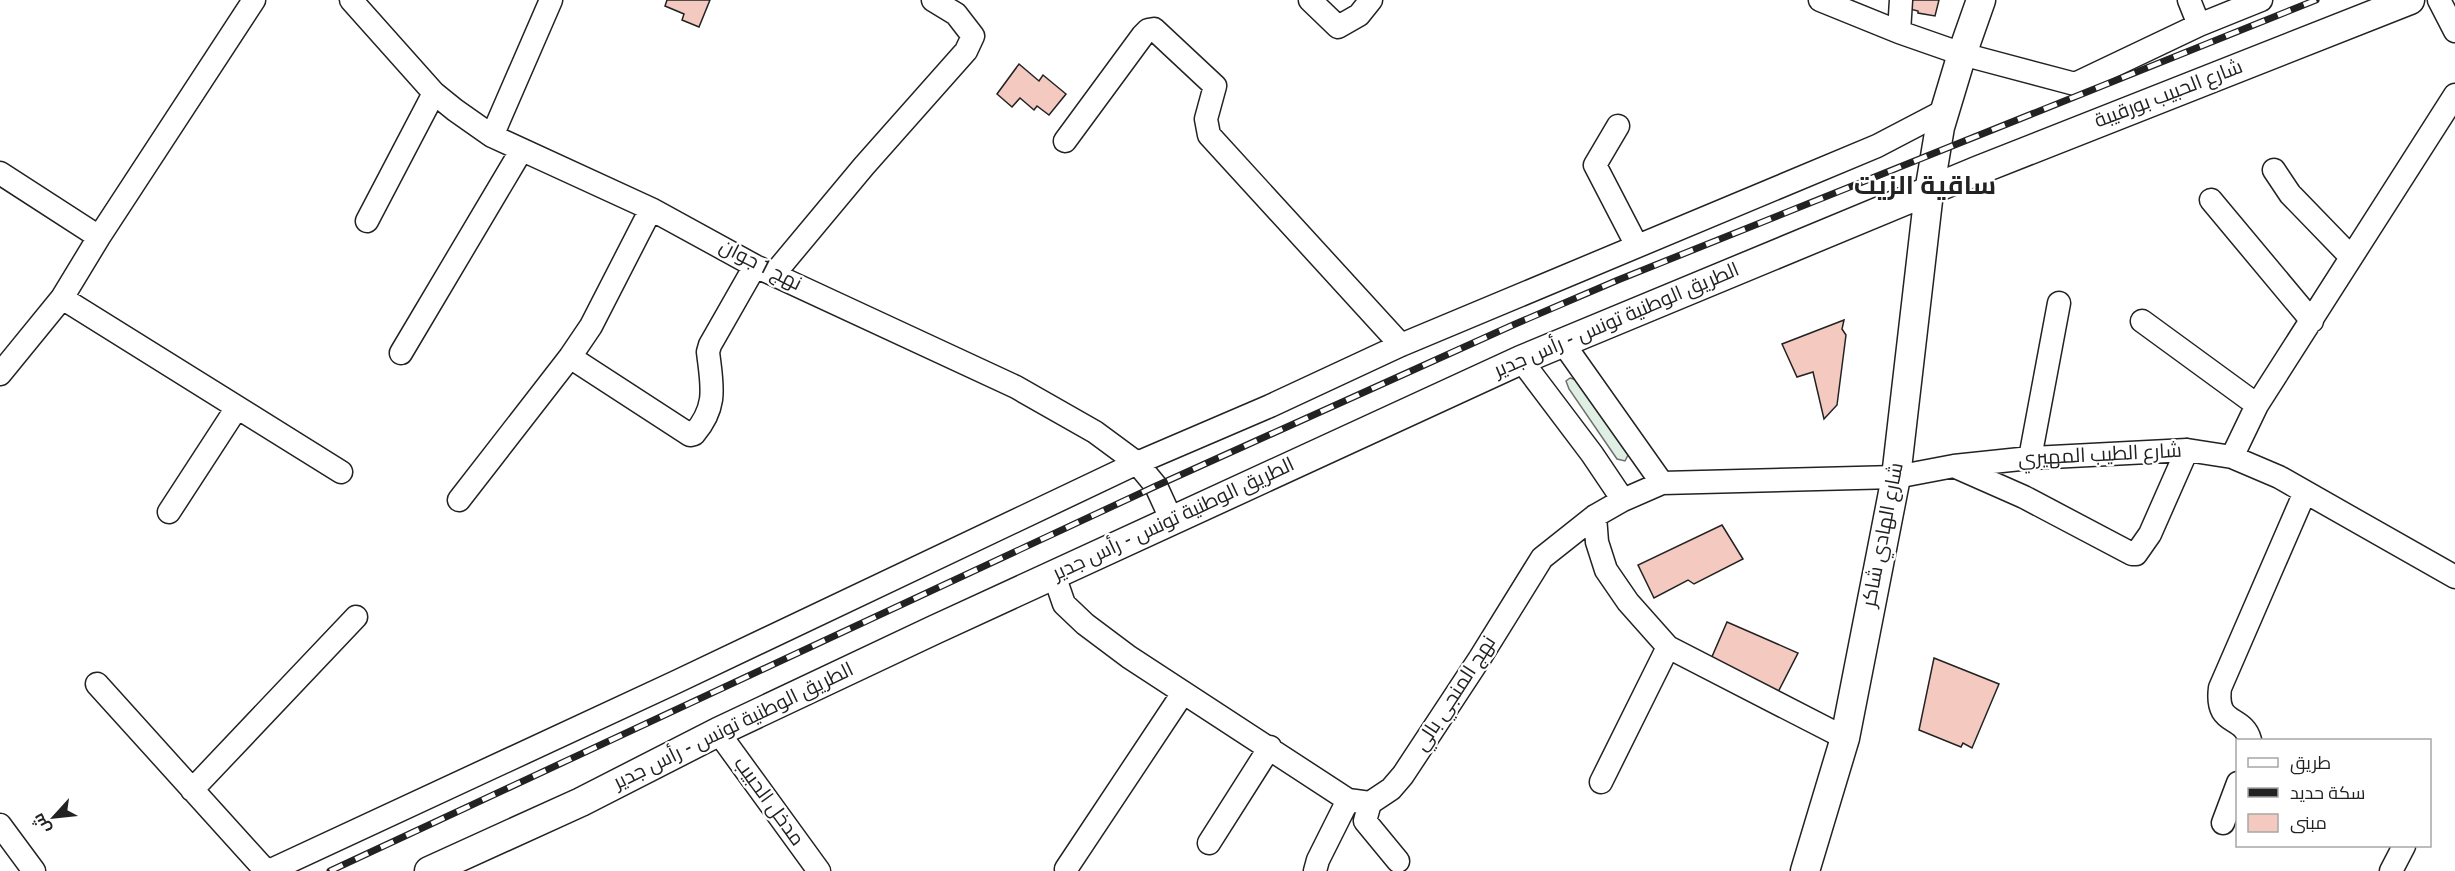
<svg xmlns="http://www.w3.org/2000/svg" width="2455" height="871" viewBox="0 0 2455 871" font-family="Overpass,Cairo,sans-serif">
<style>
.park{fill:#e0efe3;stroke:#6f6f6f;stroke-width:1.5}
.building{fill:#f3c9c0;stroke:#222;stroke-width:1.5}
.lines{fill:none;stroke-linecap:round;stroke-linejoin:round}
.minor-casing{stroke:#222;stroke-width:25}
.major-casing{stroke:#222;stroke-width:31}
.minor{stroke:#fff;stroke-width:22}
.major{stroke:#fff;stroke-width:28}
.rail-casing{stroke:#222;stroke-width:7}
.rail{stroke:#fff;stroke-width:4.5;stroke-dasharray:14;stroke-linecap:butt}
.labels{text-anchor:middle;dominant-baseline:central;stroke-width:4.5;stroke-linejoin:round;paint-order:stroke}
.street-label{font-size:20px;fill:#222;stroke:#fff}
.district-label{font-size:26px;font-weight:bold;fill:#222;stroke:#fff}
</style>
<rect width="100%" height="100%" fill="#fff"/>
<path class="park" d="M1570,378L1577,380L1629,453L1625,461L1617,459L1569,389L1566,381Z"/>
<path class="building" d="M667,0H710L699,27L682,20L684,14L665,6Z
M1910,0H1939L1935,16L1918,13V11L1910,9Z
M1019,64L1039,81L1043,75L1066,94L1049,115L1037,106L1034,110L1020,98L1012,107L997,94Z
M1844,320L1842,329L1846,335L1837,405L1824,419L1813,372L1797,377L1782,344Z
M1722,525L1743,559L1694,584L1688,580L1654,598L1638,565Z
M1727,622L1798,653L1777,694L1711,659Z
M1934,658L1999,684L1972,748L1963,743L1961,747L1919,730Z"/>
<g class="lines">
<defs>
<path id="minor" d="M351,0L434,93L455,110L492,136L651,209L755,266L1016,387L1095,432L1137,463L1156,486L1172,521
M1310,0L1338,27L1359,15L1371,0
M1820,0L1899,32L1901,0
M2189,0L2199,25
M2439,0L2455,31
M1899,32L1962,54L2075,84L2199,25L2261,0
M1618,126L1595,165L1637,246
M492,136L551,0
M1065,141L1143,35L1148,30L1154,29L1215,86L1206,119L1209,135L1401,345
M2274,170L2290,194L2351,257
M0,173L99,237L62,298L0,374
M2211,200L2312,321
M367,221L434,93
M99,237L254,0
M774,274L864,166L966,51L973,36L956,14L933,0
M62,298L341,472
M2142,321L2257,405
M1563,343L1662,483
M401,353L521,151
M570,357L690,435L694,434C718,406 712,386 708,352L710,345L755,266
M1521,360L1592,454L1623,500
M2232,457L2257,405L2455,95
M2030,458L2059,303
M1956,467L2024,497L2132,554H2136L2150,534L2187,450
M459,500L570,357L591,326L651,209
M169,512L236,409
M1595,516L1597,542L1606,570L1628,602L1668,647L1845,738
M1054,575L1064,604L1085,624L1129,657L1348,800L1370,803L1391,789L1403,775L1480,658L1542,558L1595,516L1623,500L1662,483L1896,477L1954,466L2030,458L2187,450L2232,457L2279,477L2455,577
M97,684L266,871
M718,732L819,871
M2250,740C2243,714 2215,727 2220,688L2305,492
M1601,782L1668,647
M192,790L356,617
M1370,803L1365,821L1398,861
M2223,823L2238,783
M0,825L34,871
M1209,843L1270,747
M1066,869L1183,693
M269,871L676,682L1137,463L1270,406L1401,345L1877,146L1944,111
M1315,871L1318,860L1348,800
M2391,871L2404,846"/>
<path id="major" d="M429,871L581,802L718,732L934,630L1521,360L1979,170L2410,0
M1805,871L1845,738L1896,477L1929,192L1940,127L1962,54L1981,0"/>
</defs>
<use href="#minor" class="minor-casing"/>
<use href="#major" class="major-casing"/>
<use href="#minor" class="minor"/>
<use href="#major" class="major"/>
<defs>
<path id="rail" d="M330,871L1156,486L1513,325L1618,280L2316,0"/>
</defs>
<use href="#rail" class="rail-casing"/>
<use href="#rail" class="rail"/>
</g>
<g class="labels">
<g class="street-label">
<text transform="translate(2169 95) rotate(-21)">شارع الحبيب بورقيبة</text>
<text transform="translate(760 266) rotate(27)">نهج 1 جوان</text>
<text transform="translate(1617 321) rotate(-23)">الطريق الوطنية تونس - رأس جدير</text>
<text transform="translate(2100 456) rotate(-3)">شارع الطيب المهيري</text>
<text transform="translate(1174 520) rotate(-25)">الطريق الوطنية تونس - رأس جدير</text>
<text transform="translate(1884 535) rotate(-79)">شارع الهادي شاكر</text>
<text transform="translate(1456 694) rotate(-57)">نهج المنجي بالي</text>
<text transform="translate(734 727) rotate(-26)">الطريق الوطنية تونس - رأس جدير</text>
<text transform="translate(768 802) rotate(54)">مدخل الحبيب</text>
</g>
<g class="district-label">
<text x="1925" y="187">ساقية الزيت</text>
</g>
</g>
<rect x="2236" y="739" width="195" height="108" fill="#ffffff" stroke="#a7a7a7" stroke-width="1.5"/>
<rect x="2248" y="758" width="30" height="9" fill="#ffffff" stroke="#a7a7a7" stroke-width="1.5"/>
<text x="2290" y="769" font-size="18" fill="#222222">طريق</text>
<rect x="2248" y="788" width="30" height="9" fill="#222222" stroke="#a7a7a7" stroke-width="1.5"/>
<text x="2290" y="799" font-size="18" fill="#222222">سكة حديد</text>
<rect x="2248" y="814" width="30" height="18" fill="#f3c9c0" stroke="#a7a7a7" stroke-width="1.5"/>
<text x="2290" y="829" font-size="18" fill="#222222">مبنى</text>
<g transform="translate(54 817) rotate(243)" stroke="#ffffff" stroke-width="4.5" paint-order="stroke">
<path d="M0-4.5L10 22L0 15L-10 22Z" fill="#222222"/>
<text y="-9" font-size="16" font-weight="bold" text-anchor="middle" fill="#222222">ش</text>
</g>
</svg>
